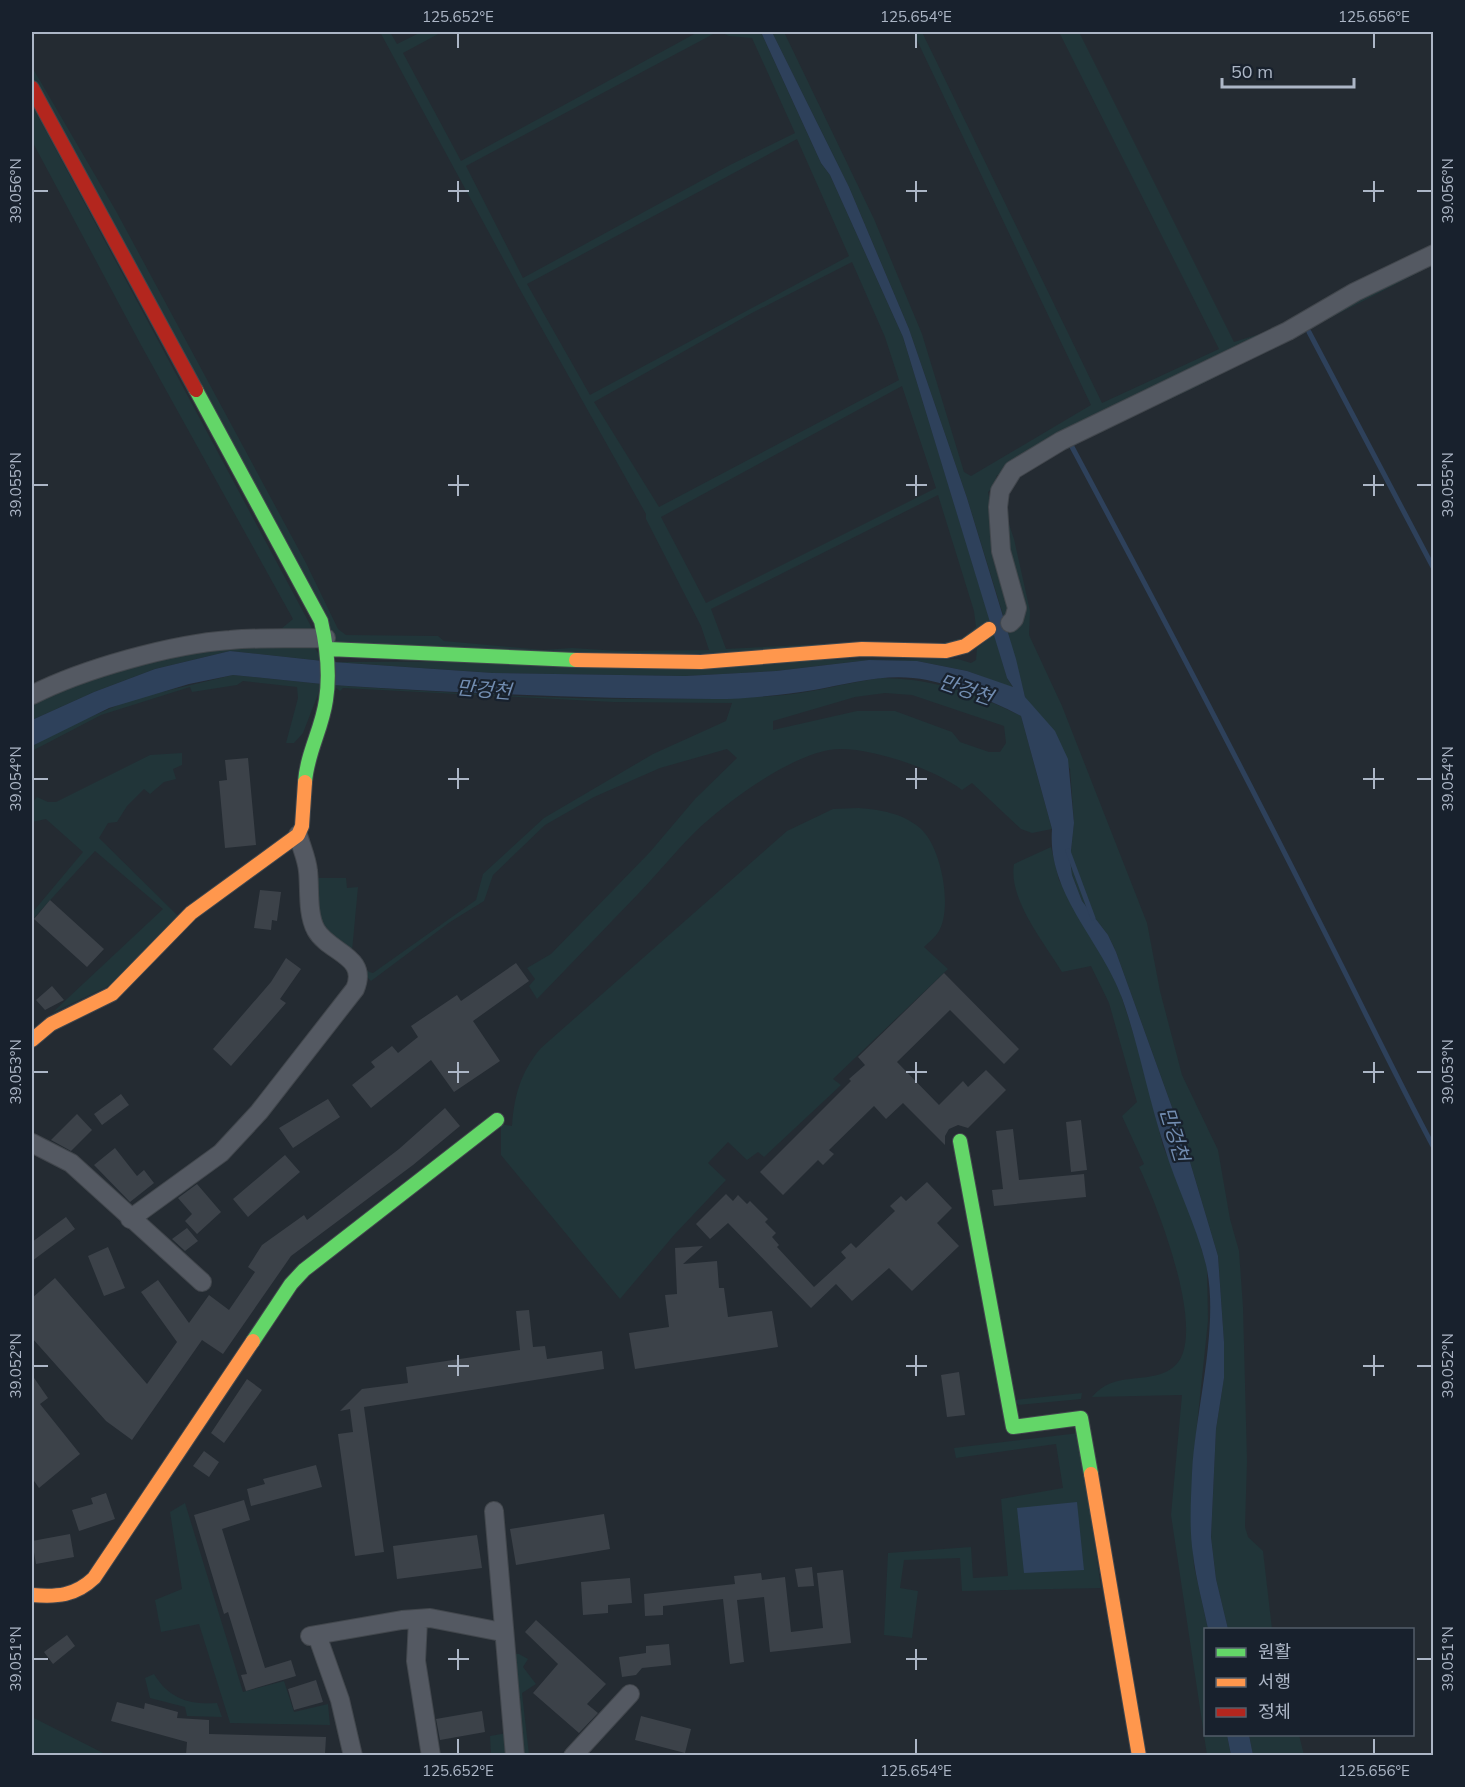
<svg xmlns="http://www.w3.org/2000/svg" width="1465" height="1787" viewBox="0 0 1465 1787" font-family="Mulish,'Noto Sans KR',sans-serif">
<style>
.green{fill:#213539;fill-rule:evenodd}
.water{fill:#2e415b}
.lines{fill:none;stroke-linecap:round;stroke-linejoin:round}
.stream{stroke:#2e415b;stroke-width:5}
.building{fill:#3c4249}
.street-casing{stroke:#42474d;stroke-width:20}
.fast-casing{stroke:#42474d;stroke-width:16}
.slow-casing{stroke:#42474d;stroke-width:16}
.jam-casing{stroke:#42474d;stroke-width:16}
.street{stroke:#545962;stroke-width:18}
.fast{stroke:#63d668;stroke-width:14}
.slow{stroke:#ff974d;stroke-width:14}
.jam{stroke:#b3261e;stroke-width:14}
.ticks{fill:none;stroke:#acb6c6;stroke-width:2}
.labels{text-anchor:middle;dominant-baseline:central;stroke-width:4.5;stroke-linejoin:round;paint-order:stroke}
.water-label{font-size:20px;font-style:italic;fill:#728db1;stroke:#18212d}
.neatline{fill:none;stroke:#acb6c6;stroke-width:2}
.ticks-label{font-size:15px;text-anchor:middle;fill:#acb6c6}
</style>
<rect width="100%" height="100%" fill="#242b32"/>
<path class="green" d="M380,32H390L397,44L421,32H442L403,53L461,161L698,32H717L466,166L523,278L730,165L795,133L752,38L729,36L720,32H761L821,163L830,175L903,337L991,624L963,643L948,648L858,646L657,660L345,647L332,643L285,551L32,88V67L116,211L306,563L338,629L346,635L438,636L444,641L543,650L572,648L619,651L709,650L701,626L646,519V514L518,286ZM797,139L849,256L590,395L527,284ZM852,262L885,337L899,380L659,507L594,402L750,314ZM902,386L936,488L706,603L661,517ZM938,495L974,611L976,627L962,638L935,645L860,642L726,649L711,609Z
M772,32H784L874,219L922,334L964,472L971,476L1091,405L913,32H922L1102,403L1219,349L1059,32H1079L1234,342L1273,330L1000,476L997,475L996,479L999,482L988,492L1013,608L1004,618L967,498L909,329L849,187Z
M32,105L313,630L237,636L281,629L293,619L141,345L32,141Z
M1433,256V265L1194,388L1072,444Z
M1001,500L1014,539L1030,611L1029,635L1062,706L1147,923L1160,991L1182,1075L1218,1150L1230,1219L1239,1251L1243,1307L1247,1461L1245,1527L1248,1537L1263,1551L1272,1629H1228L1216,1579L1211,1537L1216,1429L1224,1378V1342L1218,1256L1182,1135L1116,952L1108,935L1082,901L1072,875L1070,860L1074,823L1070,769L1025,697L1007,629L1016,621Z
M994,634L1007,678L1013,688L967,671L917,661L869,660L776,671L685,676L493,673L333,662L958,659L971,663L976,660L977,648Z
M311,642L323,661L230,651L155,669L94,692L32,720V698L180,651Z
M233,675L322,684L303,733L294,743H286L298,698L297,687L243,681L237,685L192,692L190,687L101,715L32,751V746L67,727L132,699Z
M880,678C931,678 975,693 1021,716L1052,829L1032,833L1021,829L972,783L962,790C935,769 863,744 829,750C786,758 725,803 694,833C675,852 657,874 638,894C604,929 571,964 537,999L529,986L535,979L527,968L551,954L650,852L695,799L737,758L727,749L660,768L594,797L545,825L493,875L484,901L450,922L371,981L324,934L312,878H346L347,888L358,887L352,951L369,972L373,973L476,900L483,874L544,818L653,754L726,721L732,703L613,702L343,688L340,691L332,685C479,695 626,704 773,696C809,694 844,683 880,678ZM885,693L912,695L1004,726L1006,743L1000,752H989L960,742L952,732L895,711H857L773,730V721L855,697Z
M182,753V765L173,769L176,779L164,782L150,794L144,789L127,806L117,822L108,823L99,838L179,917L115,983L52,1013L163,909L95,851L32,920V913L83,852L46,819L32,822V803L37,797L48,802H56L150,755Z
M859,808C881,810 902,813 920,828C941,846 952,904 940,929C937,936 929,942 924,947L948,969L833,1079L841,1085L764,1157L758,1152L747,1160L728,1142L708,1163L726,1180L674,1235L620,1299L501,1155V1124L512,1126C514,1096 521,1071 541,1048L787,831L833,809Z
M1051,847L1059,880L1106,959L1122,998L1139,1051L1163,1146L1192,1216L1207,1268L1208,1321L1192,1472V1525L1194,1566L1208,1629L1206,1630V1734L1227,1735L1231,1755H1207L1171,1515L1182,1395L1092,1397C1114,1370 1146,1385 1171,1369C1213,1344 1156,1202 1139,1167L1144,1164L1122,1116L1137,1102L1109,1003L1091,966L1062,972C1044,942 1008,899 1014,864Z
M1082,1393L1081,1399L1018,1405L1014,1400Z
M1079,1433L1101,1588L962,1591L960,1558L904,1560L900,1588L918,1591L912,1638L884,1635L888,1553L971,1547L973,1578L1008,1576L1001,1499L1063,1488L1056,1444L956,1458L954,1448Z
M185,1503L243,1692L284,1681L294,1712L328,1704L330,1725L230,1723L199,1624L161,1632L155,1600L182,1589L170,1512Z
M510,1654H519L528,1659L523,1667L536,1684L522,1693L529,1755H519Z
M154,1674C169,1699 190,1705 217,1703L222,1717L187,1716L185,1707L150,1698L145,1678Z
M32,1717L107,1755H32Z
M507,1733L510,1755H491L490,1736Z
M1249,1735H1299L1304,1755H1253Z"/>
<path class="water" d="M761,32H772L849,187L909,329L967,498L1016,659L1025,697L1055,731L1068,759L1074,823L1070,860L1072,875L1082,901L1108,935L1116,952L1182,1135L1218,1256L1224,1342V1378L1216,1429L1211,1537L1216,1579L1228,1629H1208C1203,1604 1196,1580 1193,1554C1189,1528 1191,1499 1192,1473C1195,1411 1220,1326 1206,1265C1196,1224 1176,1186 1164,1146C1148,1097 1139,1046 1122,998C1101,940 1047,894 1052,829L1021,716C992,701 959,687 927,680C889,672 852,683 814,690C781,695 748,699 715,699C587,699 460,693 332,685L333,662L493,673L685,676L776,671L869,660L917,661L967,671L1013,687L1007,678L903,337L830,175L821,163Z
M230,651L323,661L322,684L233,675L189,684L109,708L32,746V720L94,692L155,669Z
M1077,1502L1084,1570L1024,1573L1017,1508Z
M1227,1735H1249L1253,1755H1231Z"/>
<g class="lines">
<path class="stream" d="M1309,332L1434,569
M1071,445C1154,600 1236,756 1315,913C1355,991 1393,1071 1434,1148
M1068,851L1093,918"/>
</g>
<path class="building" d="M248,758L256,845L225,848L219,781L227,780L225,760Z
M260,890L281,892L277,921L272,920L271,930L254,928Z
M50,900L104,949L87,967L34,919Z
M286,958L301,969L280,999L286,1003L231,1066L213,1049L271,982Z
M516,963L529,981L473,1021L500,1061L454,1092L431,1060L371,1108L352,1085L375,1067L371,1062L392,1046L398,1053L418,1037L411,1026L457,995L461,1001Z
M944,973L1019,1049L1004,1064L950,1010L897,1062L939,1105L963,1081L968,1087L986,1070L1006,1090L968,1128L958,1125L949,1129L945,1136V1145L903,1103L886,1119L874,1106L829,1150L834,1154L823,1165L818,1160L783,1195L760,1172L851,1081L849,1079L865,1065L858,1057Z
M52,986L64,1000L45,1010L36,1000Z
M121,1094L129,1105L102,1125L94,1114Z
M328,1099L340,1117L293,1148L279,1128Z
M445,1108L460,1126L413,1165L291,1256L223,1354L202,1340L132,1440L106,1421L32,1338V1298L55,1278L147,1384L177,1342L141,1292L158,1280L189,1323L209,1295L229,1310L255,1272L248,1267L262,1245L304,1215L307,1220L399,1149Z
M77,1114L92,1130L71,1151L51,1140Z
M1081,1120L1087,1170L1071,1172L1066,1122Z
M1013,1129L1019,1180L1084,1174L1086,1197L994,1206L992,1190L1003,1189L996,1131Z
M115,1148L137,1176L144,1170L154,1183L130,1202L94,1165Z
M285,1155L300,1172L248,1217L233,1199Z
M927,1182L952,1208L937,1223L959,1246L912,1291L889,1268L852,1301L836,1284L811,1308L728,1223L710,1239L696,1224L726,1194L733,1201L738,1195L747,1204L750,1201L768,1219L765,1222L776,1233L772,1237L779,1245L777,1247L814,1287L846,1258L841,1252L851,1243L856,1248L895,1211L890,1206L901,1196L906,1201Z
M197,1184L221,1212L197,1234L185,1221L192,1214L178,1198Z
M66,1217L75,1229L32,1261V1242Z
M187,1228L198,1241L185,1251L172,1239Z
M703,1246L683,1264L717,1261L719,1288H724L728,1317L772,1311L778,1347L635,1369L629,1333L669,1327L665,1295L677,1294L675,1248Z
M108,1247L125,1288L104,1296L88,1256Z
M529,1310L533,1347L545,1346L547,1359L602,1351L604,1369L364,1407L384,1552L355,1556L338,1434L353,1432L350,1409L340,1411L362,1389L408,1383L406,1367L520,1350L516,1311Z
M959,1372L965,1415L947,1417L941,1375Z
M32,1375L48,1398L40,1404L80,1454L39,1488L32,1478Z
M247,1379L262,1390L224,1443L211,1433Z
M204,1451L219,1462L209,1477L193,1466Z
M316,1465L322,1487L251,1506L247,1489L265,1484L263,1479Z
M106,1493L115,1519L79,1531L72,1510L93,1504L91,1498Z
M244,1500L250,1520L222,1529L265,1668L291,1660L296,1676L246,1691L241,1675L247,1674L228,1612L224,1614L194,1515Z
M604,1514L610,1549L516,1565L510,1529Z
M70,1534L74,1557L36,1564L32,1541Z
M477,1535L482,1568L397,1579L393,1546Z
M812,1567L814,1586L798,1587L795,1569Z
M843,1570L851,1643L770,1652L764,1597L737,1600L744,1662L730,1664L723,1599L663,1606V1615L645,1616L644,1594L735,1584L734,1576L761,1573L762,1580L785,1577L791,1632L823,1628L817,1573Z
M630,1578L632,1603L608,1605V1613L583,1615L581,1582Z
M536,1620L606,1684L587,1704L598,1713L579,1733L533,1693L558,1664L525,1632Z
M67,1635L75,1646L53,1664L44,1652Z
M669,1644L671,1665L642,1668L636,1675L622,1677L619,1657L646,1653V1646Z
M316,1680L323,1702L294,1710L288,1689Z
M117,1702L144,1709L145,1703L178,1712L177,1718L209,1720V1734L326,1737L325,1754L186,1755L187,1742L111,1721Z
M482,1711L485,1732L440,1740L436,1719Z
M641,1716L691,1729L685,1753L635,1740Z"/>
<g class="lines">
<defs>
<path id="street" d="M1010,623L1014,619L1017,608L1001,551L998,507L1000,491L1013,470L1061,441L1288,331L1355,292L1434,254
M32,695C83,669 172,644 230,640C262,637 294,639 326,638
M32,1143L71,1163L202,1282
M130,1219L221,1153L259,1112L355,989C369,956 329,953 316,930C307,914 310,888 308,871C307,859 301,846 298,835
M494,1511L515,1756
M418,1620L416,1661L431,1756
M317,1635L340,1700L353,1756
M310,1636L402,1620L430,1618L502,1632
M573,1756L630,1694"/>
<path id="fast" d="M196,390L321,621C327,647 330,674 326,700C322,729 307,753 305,782
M328,649L576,660
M960,1141L1013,1427L1081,1418L1091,1474
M253,1341L291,1284L304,1270L497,1120"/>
<path id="slow" d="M576,660L701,662L862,649L946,651L965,646L989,629
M32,1040L51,1024L112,994L191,913L298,835L302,826L305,782
M1091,1474L1139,1756
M32,1595C57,1597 75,1596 94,1578L253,1341"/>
<path id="jam" d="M32,88L196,390"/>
</defs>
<use href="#street" class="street-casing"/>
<use href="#fast" class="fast-casing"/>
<use href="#slow" class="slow-casing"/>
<use href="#jam" class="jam-casing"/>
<use href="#street" class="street"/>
<use href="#fast" class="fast"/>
<use href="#slow" class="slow"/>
<use href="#jam" class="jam"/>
</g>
<path class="ticks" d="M458,33V48M916,33V48M1374,33V48M458,181V202M916,181V202M1374,181V202M33,191H48M448,191H469M906,191H927M1363,191H1384M1417,191H1432M458,475V496M916,475V496M1374,475V496M33,485H48M448,485H469M906,485H927M1363,485H1384M1417,485H1432M458,768V789M916,768V789M1374,768V789M33,779H48M448,779H469M906,779H927M1363,779H1384M1417,779H1432M458,1062V1083M916,1062V1083M1374,1062V1083M33,1072H48M448,1072H469M906,1072H927M1363,1072H1384M1417,1072H1432M458,1355V1376M916,1355V1376M1374,1355V1376M33,1366H48M448,1366H469M906,1366H927M1363,1366H1384M1417,1366H1432M458,1649V1670M916,1649V1670M33,1659H48M448,1659H469M906,1659H927M1417,1659H1432M458,1739V1754M916,1739V1754M1374,1739V1754"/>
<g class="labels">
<g class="water-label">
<text transform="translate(484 689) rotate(5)">만겅천</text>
<text transform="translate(966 689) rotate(19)">만겅천</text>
<text transform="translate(1175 1134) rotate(73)">만겅천</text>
</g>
</g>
<rect width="1465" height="1787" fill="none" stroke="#18212d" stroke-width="66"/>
<rect x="1204" y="1628" width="210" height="108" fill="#18212d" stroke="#535d6a" stroke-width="1.5"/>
<rect x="1216" y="1648" width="30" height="9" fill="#63d668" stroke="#535d6a" stroke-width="1.5"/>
<text x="1258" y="1658" font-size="18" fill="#acb6c6">원활</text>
<rect x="1216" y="1678" width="30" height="9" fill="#ff974d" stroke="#535d6a" stroke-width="1.5"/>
<text x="1258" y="1688" font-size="18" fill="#acb6c6">서행</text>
<rect x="1216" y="1708" width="30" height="9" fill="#b3261e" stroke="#535d6a" stroke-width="1.5"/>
<text x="1258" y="1718" font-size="18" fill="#acb6c6">정체</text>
<path d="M1222 78v9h132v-9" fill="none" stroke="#acb6c6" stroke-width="3"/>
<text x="1231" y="78" font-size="18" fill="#acb6c6" stroke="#18212d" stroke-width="4.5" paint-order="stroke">50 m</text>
<rect x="33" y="33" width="1399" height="1721" class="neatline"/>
<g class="ticks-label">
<text x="458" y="22">125.652°E</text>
<text x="916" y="22">125.654°E</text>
<text x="1374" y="22">125.656°E</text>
<text transform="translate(16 191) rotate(-90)" y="5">39.056°N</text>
<text transform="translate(1448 191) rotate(-90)" y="5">39.056°N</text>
<text transform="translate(16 485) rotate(-90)" y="5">39.055°N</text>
<text transform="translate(1448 485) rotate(-90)" y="5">39.055°N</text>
<text transform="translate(16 779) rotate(-90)" y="5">39.054°N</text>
<text transform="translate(1448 779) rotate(-90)" y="5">39.054°N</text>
<text transform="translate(16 1072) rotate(-90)" y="5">39.053°N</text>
<text transform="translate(1448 1072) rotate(-90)" y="5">39.053°N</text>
<text transform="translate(16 1366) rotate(-90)" y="5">39.052°N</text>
<text transform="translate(1448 1366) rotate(-90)" y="5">39.052°N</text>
<text transform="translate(16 1659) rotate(-90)" y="5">39.051°N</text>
<text transform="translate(1448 1659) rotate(-90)" y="5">39.051°N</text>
<text x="458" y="1776">125.652°E</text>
<text x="916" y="1776">125.654°E</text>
<text x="1374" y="1776">125.656°E</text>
</g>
</svg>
